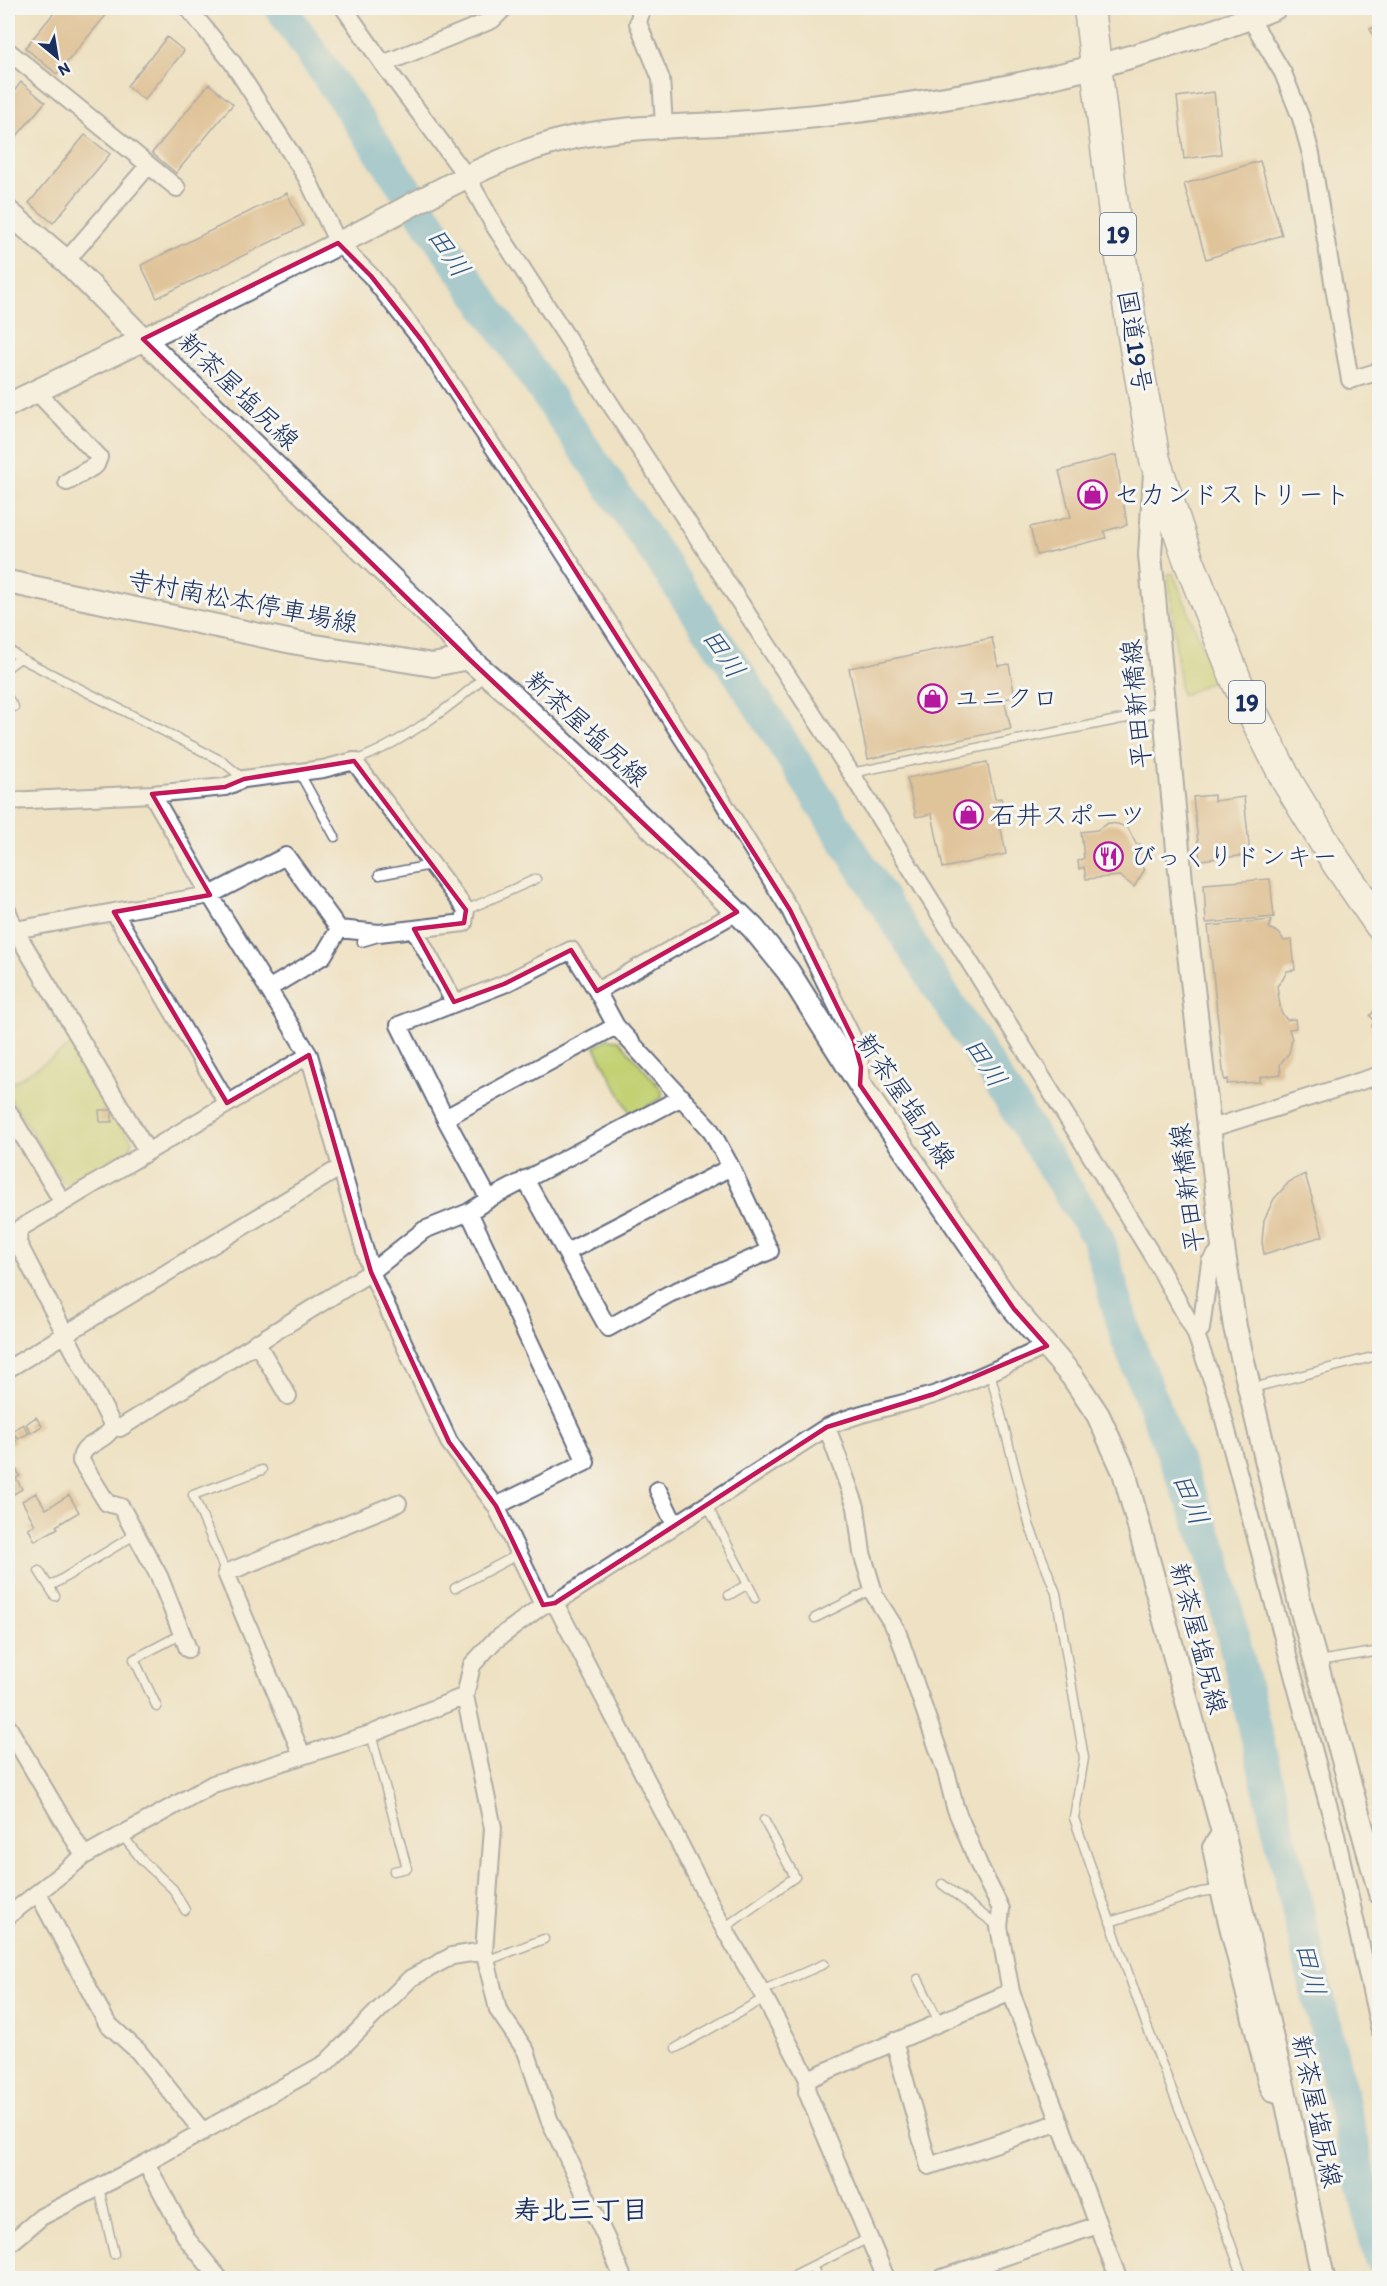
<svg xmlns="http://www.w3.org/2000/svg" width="1387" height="2286" viewBox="0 0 1387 2286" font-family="Itim,'Klee One',sans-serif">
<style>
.green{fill:#c3d173;stroke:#6f8068;stroke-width:1.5}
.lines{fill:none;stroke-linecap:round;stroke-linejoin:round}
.river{stroke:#59add5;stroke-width:33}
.building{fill:#cd9d66}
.lane-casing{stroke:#656d81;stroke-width:11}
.street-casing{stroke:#656d81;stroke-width:20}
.secondary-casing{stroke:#656d81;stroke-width:26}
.highway-casing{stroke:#656d81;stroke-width:33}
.lane{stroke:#fff;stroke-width:8}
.street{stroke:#fff;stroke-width:16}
.secondary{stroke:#fff;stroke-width:22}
.highway{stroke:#fff;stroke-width:30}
.marked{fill:none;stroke:#c2185b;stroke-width:4.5;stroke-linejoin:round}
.labels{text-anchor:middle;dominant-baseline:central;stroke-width:6;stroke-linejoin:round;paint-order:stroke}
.shield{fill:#f6f6f2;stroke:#5d6b8a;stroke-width:1.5}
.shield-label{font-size:24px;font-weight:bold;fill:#1b2f5e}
.street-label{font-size:26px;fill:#1b2f5e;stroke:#f6f6f2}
.poi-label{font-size:26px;fill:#1b2f5e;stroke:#f6f6f2;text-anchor:start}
.water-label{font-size:27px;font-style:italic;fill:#2e5582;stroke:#f6f6f2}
.neighbourhood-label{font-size:27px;font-weight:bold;fill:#1b2f5e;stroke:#f6f6f2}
</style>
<rect width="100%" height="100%" fill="#f6f6f2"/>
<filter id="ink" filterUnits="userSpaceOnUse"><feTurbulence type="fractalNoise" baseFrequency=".0167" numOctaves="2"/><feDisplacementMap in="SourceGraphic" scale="12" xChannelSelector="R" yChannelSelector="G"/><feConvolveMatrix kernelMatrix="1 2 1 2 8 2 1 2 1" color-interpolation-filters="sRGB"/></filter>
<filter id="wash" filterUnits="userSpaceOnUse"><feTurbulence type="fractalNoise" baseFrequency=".008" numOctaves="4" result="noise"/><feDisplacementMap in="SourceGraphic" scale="24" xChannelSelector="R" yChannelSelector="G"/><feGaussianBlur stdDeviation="1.35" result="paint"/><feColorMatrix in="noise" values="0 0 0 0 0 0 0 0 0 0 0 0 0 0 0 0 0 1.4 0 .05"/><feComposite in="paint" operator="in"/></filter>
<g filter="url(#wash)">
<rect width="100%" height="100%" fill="#efe1c3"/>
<path class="green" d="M1173,573L1216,680L1181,696L1168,574Z
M607,1039L619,1040L662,1090V1098L631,1115L595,1047Z
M74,1044L132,1141L129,1153L74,1187L62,1182L8,1094V1086Z"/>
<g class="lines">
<path class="river" d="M281,8L737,671L1098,1238L1127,1339L1214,1556L1380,2258"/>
</g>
<g id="blocks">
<path class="building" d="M58,8H112L57,74L25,48Z
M1380,25V50L1370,29Z
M167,37L184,51L144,100L127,86Z
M21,82L45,102L8,147V99Z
M209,84L233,104L176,173L152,153Z
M1214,92L1221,154L1184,159L1177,97Z
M85,135L110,154L53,223L29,203Z
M1260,161L1282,235L1206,259L1184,184Z
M287,193L303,226L157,298L141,265Z
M1116,455L1127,525L1104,531L1106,538L1037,555L1030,527L1071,517L1059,471Z
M992,638L998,666L1009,664L1015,697L1004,699L1011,729L868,759L849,668Z
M987,762L995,799L1001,798L1006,818L999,819L1006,854L943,868L932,814L916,817L907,778Z
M1214,795V801L1244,797L1250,855L1200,860L1193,797Z
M1108,823L1118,824L1128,828L1136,844H1140L1141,853L1134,854L1132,860L1145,869L1134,887L1120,876L1086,879L1084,867L1079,869L1078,861L1084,858L1081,832L1097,830Z
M1270,879L1274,917L1206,923L1204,884Z
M1271,920L1269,928L1279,933L1284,941L1292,940L1295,970L1287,971L1283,979L1277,986L1281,1012L1287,1020L1295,1019L1296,1028L1289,1029L1292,1039L1289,1053L1280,1064L1281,1074L1260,1077V1082L1227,1084L1228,1079L1224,1080L1208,926Z
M1380,1003V1040L1373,1034L1372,1025L1375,1021L1370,1016Z
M99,1110H112V1122H100Z
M1305,1174L1323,1236L1264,1254L1262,1242L1264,1220L1274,1199L1289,1182Z
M36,1417L42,1426L31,1433L26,1424Z
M23,1424L29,1433L18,1439L12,1431Z
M11,1432L16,1441L8,1446V1434Z
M13,1464L20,1476L16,1478L22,1489L9,1497L8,1467Z
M36,1493L46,1509L69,1495L79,1512L56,1526L58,1528L35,1541L28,1528L35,1525L22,1501Z"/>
</g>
</g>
<g filter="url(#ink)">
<use href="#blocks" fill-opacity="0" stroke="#656d81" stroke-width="1.5"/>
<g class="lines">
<defs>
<path id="lane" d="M8,649L20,658L222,761L244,779
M8,667L20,658
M8,698L14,707
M354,761C396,746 454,706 486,675
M299,772L335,837
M851,773L1162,711
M379,875L431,865
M466,910L536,879
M362,942L379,937
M990,1372L1030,1527L1056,1593L1084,1758L1074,1818L1146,2024L1216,2202L1243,2278
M1249,1389L1380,1355
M707,1505L755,1598
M39,1571L55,1596
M226,1573L193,1495L262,1470
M49,1587L136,1534
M455,1588L519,1554
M729,1595L748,1584
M815,1618L873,1589
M1318,1661L1380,1651
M157,1707L134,1659L182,1634
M371,1734L407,1868L394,1871
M122,1835L142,1860L173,1889L185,1910
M942,1884L999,1927
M1110,1922L1201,1892L1219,1890
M724,1928L795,1877L764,1820
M486,1961L544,1939
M918,1979L939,2022
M761,1991L824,1964
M676,2048L765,1998
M99,2188L114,2254
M812,2266L818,2278
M796,2274L869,2238"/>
<path id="street" d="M188,8L232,62L307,178L338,243L371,276L423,342L559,545L710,781L790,910L854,1041L861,1067L860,1085
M344,8L383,64L467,177L495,227L851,773L1075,1130L1155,1260L1195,1332L1217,1394L1334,1826L1380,2031
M642,8L638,23L661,79L664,125
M1250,18L1283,73L1301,118L1311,154L1350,380L1380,371
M8,51L177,188
M383,64L492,20L504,8
M66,261L148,166
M36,391L99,457L96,465L67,482
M152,794L210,895L309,1055L371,1272L449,1442L496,1506L543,1605
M8,801L152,794L225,787L244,779L323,769L354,761L466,910L464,923L414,929
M8,912L15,930L147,1151
M114,912L210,895L286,856L339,929L379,933L414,929L454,1002
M8,935L15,930L114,912L227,1103
M268,989L323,956L339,929
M597,991L737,912
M8,1111L62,1201
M445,1118L616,1026
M1209,1129L1380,1075
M489,1199L682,1097
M469,1212L586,1462L496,1506
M567,1252L731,1167
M1195,1332L1201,1329L1210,1262L1223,1247
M256,1342L288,1396
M8,1369L341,1167
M113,1426L120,1428L371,1272L424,1230L469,1212L489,1199L445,1118L399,1025L504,984L571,950L597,991L616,1026L710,1129L731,1167L770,1251L669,1294L608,1328L525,1179
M113,1426L18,1243L19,1229L309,1055
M113,1426C105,1444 81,1442 81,1461L107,1503L121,1507L159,1576L188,1649
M658,1490L675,1525
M555,1603L827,1427C861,1411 898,1406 933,1395C972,1382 1009,1363 1047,1346
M8,1727L84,1856
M302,1755L226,1573L398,1503
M1222,1830L1211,1847L1219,1890L1267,2084L1271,2092L1286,2097
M38,1893L107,2023L138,2051L203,2132
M8,1916L84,1856L213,1784L371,1734L465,1696
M1011,1992L1118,2278
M894,2041L929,2166L1060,2122
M808,2079L807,2092L886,2278
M146,2163L187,2239L219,2278
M8,2245L41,2217L146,2163L326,2063L411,1978L452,1956L484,1951
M623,2278L606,2238L549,2119L526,2051L498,2010L484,1951L493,1828L465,1696L472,1665L493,1642L543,1605L555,1603L718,1918L761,1991L808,2079L1011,1992L999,1927L1001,1909L979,1865L955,1807L947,1775L897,1631L875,1596L862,1553L856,1507L827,1427
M942,2278L1098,2225"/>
<path id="secondary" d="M8,212L66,261L143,339L450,635L468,658L515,698L612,789L753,928L788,971L860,1085L1014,1309L1072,1376L1098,1415L1124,1472L1223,1832L1285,2094L1323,2278
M8,405C123,349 239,294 353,236C424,200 496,154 575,137C615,129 655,127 695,125C736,124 776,120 816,116C971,99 1131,66 1275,8
M1155,472L1150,555L1183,902L1223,1247L1235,1327L1302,1612L1380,1893
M8,582L297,643L433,665L468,658"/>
<path id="highway" d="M1089,8L1114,213L1134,342L1155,460L1187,556L1237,682L1288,783L1337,863L1380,925"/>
</defs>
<use href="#lane" class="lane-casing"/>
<use href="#street" class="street-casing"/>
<use href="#secondary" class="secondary-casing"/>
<use href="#highway" class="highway-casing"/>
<use href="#lane" class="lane"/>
<use href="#street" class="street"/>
<use href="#secondary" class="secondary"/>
<use href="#highway" class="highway"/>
</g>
</g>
<path d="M0 0H1387V2286H0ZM338,243L371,276L423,342L559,545L790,910L854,1041L861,1067L860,1085L1014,1309L1047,1346L934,1394L827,1427L555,1603L543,1605L496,1506L449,1442L371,1272L309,1055L227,1103L114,912L210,895L152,794L225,787L244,779L354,761L466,910L464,923L414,929L454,1002L504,984L571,950L597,991L737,912L468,658L143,339Z" fill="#efe1c3" fill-opacity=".55" fill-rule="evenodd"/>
<path class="marked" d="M338,243L371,276L423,342L559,545L790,910L854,1041L861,1067L860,1085L1014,1309L1047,1346L934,1394L827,1427L555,1603L543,1605L496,1506L449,1442L371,1272L309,1055L227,1103L114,912L210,895L152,794L225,787L244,779L354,761L466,910L464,923L414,929L454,1002L504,984L571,950L597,991L737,912L468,658L143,339Z"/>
<defs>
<symbol id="shop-ring" viewBox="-11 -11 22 22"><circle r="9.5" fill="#f6f6f2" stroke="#b5179e" stroke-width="1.5"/><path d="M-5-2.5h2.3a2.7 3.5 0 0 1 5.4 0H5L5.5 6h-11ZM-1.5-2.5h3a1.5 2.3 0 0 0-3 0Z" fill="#b5179e"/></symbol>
<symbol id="restaurant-ring" viewBox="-11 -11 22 22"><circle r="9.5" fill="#f6f6f2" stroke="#b5179e" stroke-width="1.5"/><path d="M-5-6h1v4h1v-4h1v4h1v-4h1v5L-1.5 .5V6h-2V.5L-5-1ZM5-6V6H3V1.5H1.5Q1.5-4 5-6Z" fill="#b5179e"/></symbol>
</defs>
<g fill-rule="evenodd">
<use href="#shop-ring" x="1076" y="478" width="33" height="33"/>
<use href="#shop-ring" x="916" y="682" width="33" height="33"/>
<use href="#shop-ring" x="952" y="798" width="33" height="33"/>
<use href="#restaurant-ring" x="1092" y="840" width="33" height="33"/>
</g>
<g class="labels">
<g class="shield">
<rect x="1100" y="213" width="36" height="42" rx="4.5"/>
<rect x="1229" y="681" width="36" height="42" rx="4.5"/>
</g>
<g class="shield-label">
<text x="1118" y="234">19</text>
<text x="1247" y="702">19</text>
</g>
<g class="street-label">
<text transform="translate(1135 341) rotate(81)">国道19号</text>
<text transform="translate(239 391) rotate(44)">新茶屋塩尻線</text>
<text transform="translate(243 601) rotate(11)">寺村南松本停車場線</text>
<text transform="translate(1136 704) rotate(-95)">平田新橋線</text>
<text transform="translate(587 728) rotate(43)">新茶屋塩尻線</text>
<text transform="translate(906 1100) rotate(56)">新茶屋塩尻線</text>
<text transform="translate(1187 1188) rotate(-97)">平田新橋線</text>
<text transform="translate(1199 1638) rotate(75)">新茶屋塩尻線</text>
<text transform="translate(1317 2111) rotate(78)">新茶屋塩尻線</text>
</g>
<g class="poi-label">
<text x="1114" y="494">セカンドストリート</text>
<text x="954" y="698">ユニクロ</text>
<text x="990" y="815">石井スポーツ</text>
<text x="1130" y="856">びっくりドンキー</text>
</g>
<g class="water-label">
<text transform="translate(449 252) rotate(56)">田川</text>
<text transform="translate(724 653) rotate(56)">田川</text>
<text transform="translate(986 1062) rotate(57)">田川</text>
<text transform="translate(1191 1499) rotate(68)">田川</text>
<text transform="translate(1311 1969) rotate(77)">田川</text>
</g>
<g class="neighbourhood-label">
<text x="581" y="2209">寿北三丁目</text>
</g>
</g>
<rect width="1387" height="2286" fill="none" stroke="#f6f6f2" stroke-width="30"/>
<g transform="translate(57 57) rotate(150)" stroke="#f6f6f2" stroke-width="4.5" paint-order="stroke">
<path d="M0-4.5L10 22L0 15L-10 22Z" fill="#1b2f5e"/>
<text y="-9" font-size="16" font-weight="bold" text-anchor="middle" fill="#1b2f5e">N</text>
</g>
</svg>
